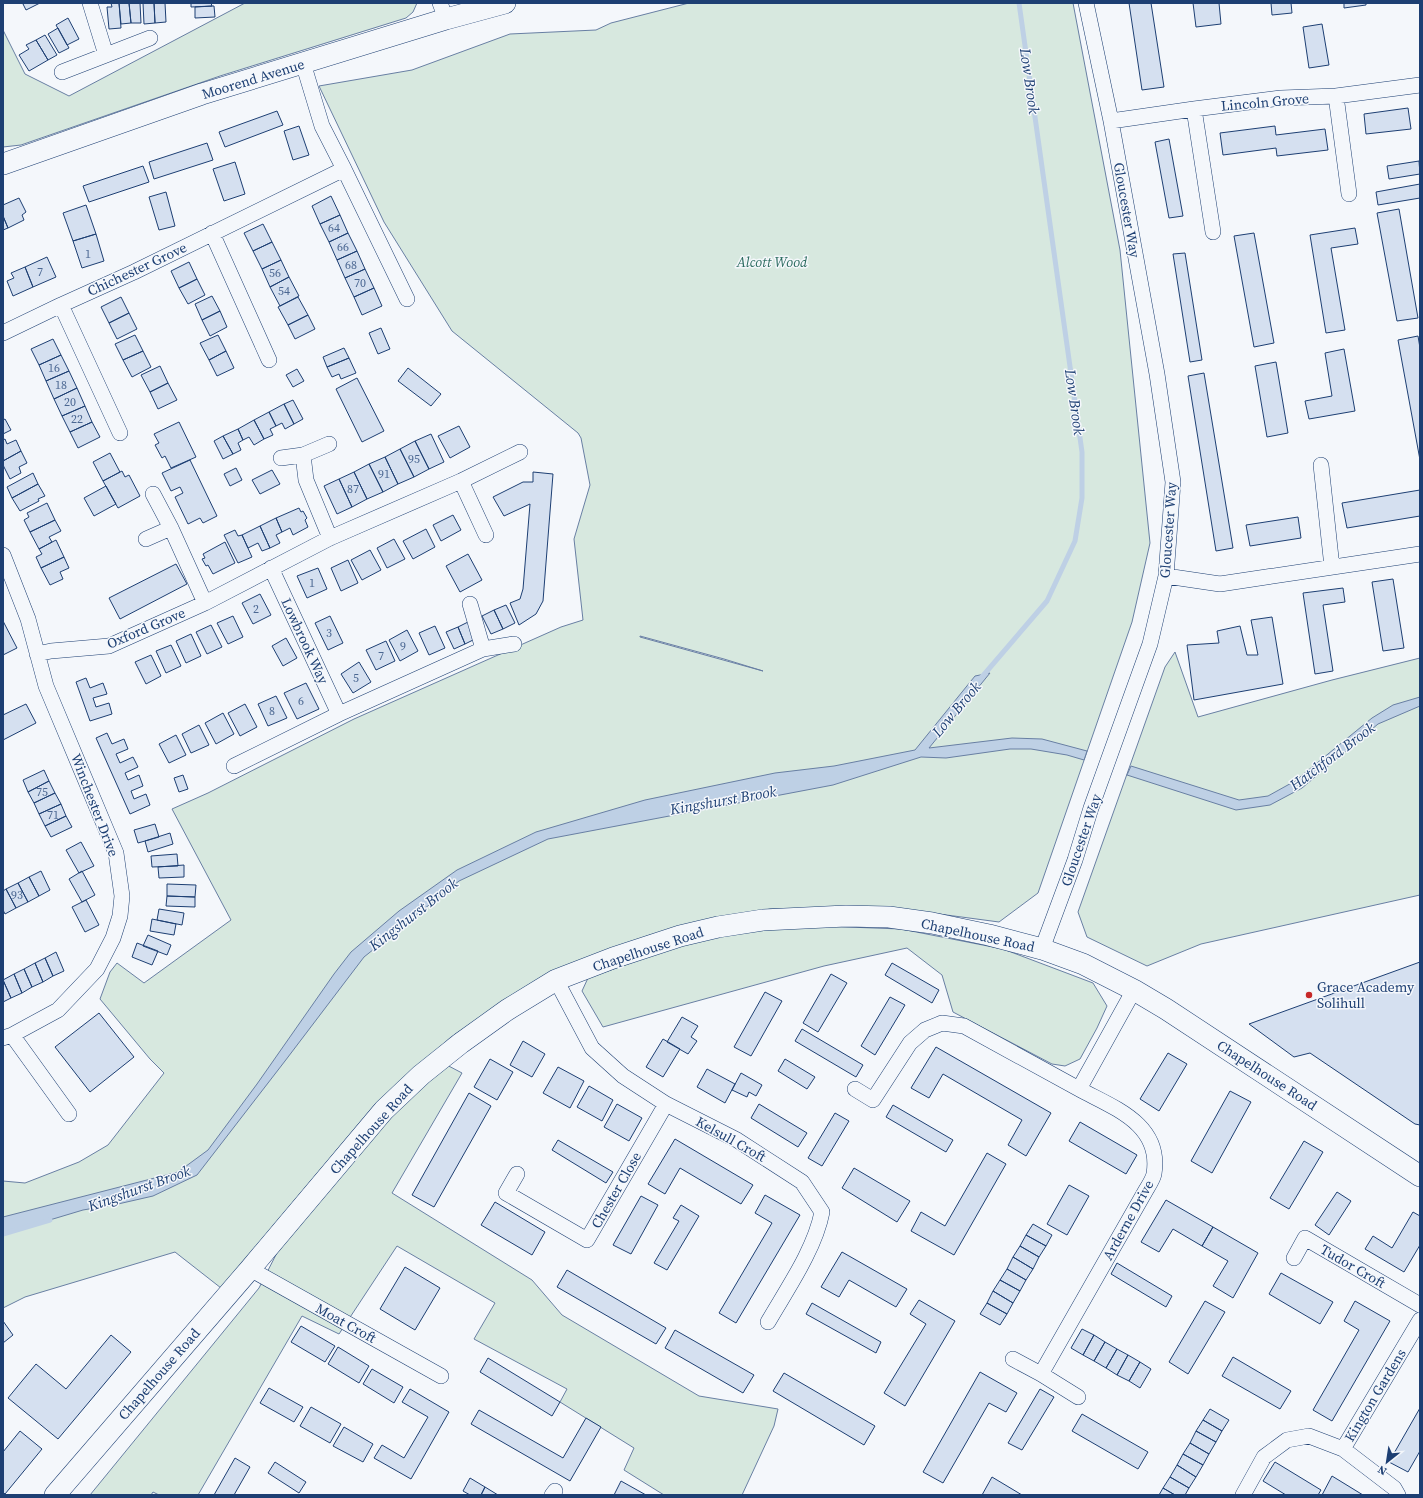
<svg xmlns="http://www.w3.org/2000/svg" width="1423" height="1498" viewBox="0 0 1423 1498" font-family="'Source Serif 4',serif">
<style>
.green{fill:#d7e8df;stroke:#687fa3;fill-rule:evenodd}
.water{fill:#bed0e5;stroke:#687fa3}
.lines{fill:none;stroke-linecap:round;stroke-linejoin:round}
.stream{stroke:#bed0e5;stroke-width:5}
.building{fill:#d5e0f0;stroke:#1d3f73}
.street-casing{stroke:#1d3f73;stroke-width:16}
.secondary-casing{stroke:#1d3f73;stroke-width:22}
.street{stroke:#f4f7fb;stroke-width:15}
.secondary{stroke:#f4f7fb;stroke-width:21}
.poi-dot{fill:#c62828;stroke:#f4f7fb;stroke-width:1.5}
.labels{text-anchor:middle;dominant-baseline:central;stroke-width:3;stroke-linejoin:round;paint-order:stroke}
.number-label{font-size:12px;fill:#4b6792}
.street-label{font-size:14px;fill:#1d3f73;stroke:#f4f7fb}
.park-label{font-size:14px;font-style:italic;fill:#2c6c60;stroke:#f4f7fb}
.poi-label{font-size:14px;fill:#1d3f73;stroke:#f4f7fb;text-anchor:start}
.water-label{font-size:15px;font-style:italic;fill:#1d3f73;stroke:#f4f7fb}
</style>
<rect width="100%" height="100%" fill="#f4f7fb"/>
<path class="green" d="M245,3H417L413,12L406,18L220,76L21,145L3,147V30L25,74L69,96Z
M689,3H1073L1120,250L1150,543L1132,622L1038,893L999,922L894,908L770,909L650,935L547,974L451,1037L375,1104L221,1288L175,1252L25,1297L3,1308V1181L25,1183L79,1162L108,1145L164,1073L150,1059L100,999L110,972L117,963L144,983L231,920L172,809L208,793L354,719L561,627L583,620L574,539L590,485L581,438L578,433L452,331L384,222L319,86L412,70L510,34L596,30L611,23ZM640,636L724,659L763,671L640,637Z
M1175,652L1198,717L1332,680L1420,658V895L1201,944L1147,966L1087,937L1078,912L1165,667Z
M820,926L901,929L1003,949L1093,983L1107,1006L1097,1028L1080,1059L1065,1066L1052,1064L953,1012L942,975L907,948L824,966L603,1027L582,991L588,978L673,948L739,932Z
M443,1063L462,1073L392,1193L532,1280L562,1315L699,1396L778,1409L774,1426L742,1495H664L624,1470L634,1448L560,1402L567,1389L474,1339L495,1303L397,1246L339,1334L302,1316L198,1495H159L153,1492L151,1495H90L259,1288L283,1241L341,1173L402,1106Z"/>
<path class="water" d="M990,673L929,748L1012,738L1042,739L1087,751L1084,760L1067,755L1031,749H1010L946,758L921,757L833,785L548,839L459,881L364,957L285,1061L197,1175L153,1196L118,1204L83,1210L3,1234V1217L178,1172L208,1150L257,1084L334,974L351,952L399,911L457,870L536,832L645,800L775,773L834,766L915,750L975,676Z
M1420,697V706L1378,724L1302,788L1270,805L1236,810L1127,775L1131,766L1239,800L1268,796L1295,781L1372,718L1393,705Z"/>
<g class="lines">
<path class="stream" d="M981,678L1047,601L1075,541L1082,498V452L1019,3
M3,1234L50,1220"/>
</g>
<path class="building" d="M25,3H40L26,10L23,4Z
M111,3H119L121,28L109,29L107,7H112Z
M119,3H129L131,23L121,24Z
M129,3H140L141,23H131Z
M143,3H154L155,23L144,24Z
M154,3H165L166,22L155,23Z
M191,3H211L212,6L191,7Z
M1129,3H1151L1164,87L1142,90Z
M1193,3H1219L1221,24L1196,27Z
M1271,3H1291L1292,13L1272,15Z
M1344,3H1366V5L1344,8Z
M214,6L215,17L195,18V7Z
M68,18L79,39L67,45L56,25Z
M1322,24L1329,65L1309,68L1303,27Z
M58,28L69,48L59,53L48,34Z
M45,35L57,55L48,60L36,40Z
M36,40L48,60L29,71L19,55L29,49L26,45Z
M1408,108L1411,129L1366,134L1364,114Z
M277,111L283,125L225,147L219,132Z
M299,126L309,155L293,160L284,131Z
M1275,126L1276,135L1325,129L1328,150L1277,156L1276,148L1223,155L1220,133Z
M1169,139L1183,216L1169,218L1155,142Z
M207,143L213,160L154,179L149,162Z
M1419,161L1420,174L1389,179L1387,166Z
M235,162L245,194L224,201L213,169Z
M143,166L149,182L89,202L83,186Z
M1420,184V198L1378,205L1376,192Z
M166,192L175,226L159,230L149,197Z
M331,196L340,215L320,224L312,206Z
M19,198L26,212L22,215L24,220L8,228L3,216V205Z
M86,205L96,234L73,241L63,213Z
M1399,209L1418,318L1397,321L1377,213Z
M340,215L348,233L329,242L320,224Z
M3,216L8,228L3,230Z
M263,224L272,242L253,251L244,233Z
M1355,228L1358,244L1331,248L1345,330L1326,333L1310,235Z
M348,233L357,251L337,260L329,242Z
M1254,233L1274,343L1254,347L1234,236Z
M96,234L104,261L82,268L73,241Z
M272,242L281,260L262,269L253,251Z
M357,251L365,269L345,278L337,260Z
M1185,253L1202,360L1190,362L1173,254Z
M47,257L56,277L33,287L25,267Z
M281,260L289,277L270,287L262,269Z
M189,262L197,279L179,288L171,271Z
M25,267L33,287L13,296L7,281L14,278L11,273Z
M365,269L374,288L354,297L345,278Z
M289,277L299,296L280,306L270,287Z
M197,279L205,295L188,304L179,288Z
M374,288L382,306L362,315L354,297Z
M212,296L220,311L202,320L195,304Z
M121,297L129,313L109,323L101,307Z
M298,297L308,315L288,325L278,307Z
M220,311L227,327L210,336L202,320Z
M129,313L137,329L117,339L109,323Z
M308,315L315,329L295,339L288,325Z
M381,328L390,349L378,354L369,333Z
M135,335L143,351L123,360L115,344Z
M218,335L226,351L209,360L200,343Z
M1418,336L1420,348V460L1398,340Z
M53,339L61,355L39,365L31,349Z
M344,348L349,358L327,367L323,357Z
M1344,349L1355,411L1309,419L1305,401L1332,396L1325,353Z
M143,351L151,367L132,377L123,360Z
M226,351L234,368L217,376L209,360Z
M61,355L69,371L46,381L39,365Z
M349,358L356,373L341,379L339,374L332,377L327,367Z
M1276,362L1288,433L1267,437L1255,366Z
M160,366L168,383L150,392L141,375Z
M408,368L441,394L431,406L398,381Z
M297,369L304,381L293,387L286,375Z
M69,371L77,388L54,399L46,381Z
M1204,373L1233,548L1216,551L1188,376Z
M357,378L384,431L362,442L336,389Z
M168,383L177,400L158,409L150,392Z
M77,388L85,406L62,416L54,399Z
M293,400L303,419L294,424L284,404Z
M284,404L294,424L285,429L282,423L276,426L269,412Z
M85,406L92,422L70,432L62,416Z
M269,412L276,426L270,429L273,435L264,439L254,420Z
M5,419L11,430L3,434V420Z
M254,420L264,439L254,445L249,437L243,440L238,429Z
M92,422L100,437L78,448L70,432Z
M179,422L196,457L171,468L165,456L162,458L155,445L159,443L154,434Z
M459,426L470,447L450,458L438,436Z
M238,429L243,440L238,443L241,450L233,454L223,436Z
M431,434L444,462L429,469L415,441Z
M223,436L233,454L223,459L214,441Z
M5,439L7,444L16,440L21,451L3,461V440Z
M415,441L429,469L414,477L400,449Z
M400,449L414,477L398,484L385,457Z
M21,451L27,463L19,467L21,473L10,479L3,465V461Z
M110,453L120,472L103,481L93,462Z
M385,457L398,484L383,492L369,464Z
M190,460L217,516L203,523L200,518L188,524L175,497L183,493L180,487L171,491L162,473Z
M369,464L383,492L367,499L354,472Z
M236,468L242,480L230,486L224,474Z
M272,470L280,484L260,494L252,480Z
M122,471L125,477L129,475L140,496L118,508L103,481Z
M354,472L367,499L352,507L339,479Z
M533,472L553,474L543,601L536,614L519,625L510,603L520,599L523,589L530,504L504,516L493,497L523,482H533Z
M33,473L38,484L12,498L7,487Z
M339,479L352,507L337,514L324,486Z
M38,484L45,496L38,499L39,501L20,511L12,498Z
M106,486L116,504L94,516L84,498Z
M1420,490V516L1347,528L1342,503Z
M47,503L55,520L30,532L24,520L29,517L27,513Z
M299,508L301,512L303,511L307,518L305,520L308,527L293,535L290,528L282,532L276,518Z
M453,515L461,530L441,541L433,525Z
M1298,517L1301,538L1250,546L1246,525Z
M276,518L282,532L276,535L280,543L270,548L260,526Z
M55,520L61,531L49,537L52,542L39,549L30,532Z
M260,526L270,548L262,551L258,543L248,548L242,535Z
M426,529L435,547L413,559L403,541Z
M235,530L238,536L242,535L252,557L238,563L224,535Z
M394,539L405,559L387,568L377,548Z
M56,540L64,557L41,568L36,557L42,554L39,549Z
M225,542L235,563L213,574L208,565L206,566L202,559L205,558L203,554Z
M370,550L381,570L362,580L351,560Z
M468,554L482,580L460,592L446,566Z
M64,557L69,568L60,572L63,579L50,585L41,568Z
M348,560L358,583L341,591L331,568Z
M176,564L187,584L120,619L109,598Z
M318,568L327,589L307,598L297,576Z
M1393,579L1404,648L1383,651L1372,582Z
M1343,588L1345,602L1323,605L1333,671L1315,674L1303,593Z
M260,594L271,615L253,624L242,603Z
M506,605L515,623L503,629L494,610Z
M494,610L503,629L491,634L482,616Z
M233,616L243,637L228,644L217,623Z
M330,616L343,643L328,650L315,623Z
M1272,617L1283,684L1194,700L1187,645L1219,643L1217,631L1240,626L1247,655H1258L1251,620Z
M3,621L17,648L3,655Z
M468,622L475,639L465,644L458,627Z
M211,625L222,647L207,654L196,632Z
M435,626L445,648L429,655L419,633Z
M458,627L465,644L454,649L446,632Z
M407,630L418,651L400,661L389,640Z
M191,634L201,656L186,663L176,641Z
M286,638L297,658L283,666L272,646Z
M386,641L395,661L376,670L366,650Z
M171,645L181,666L166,673L156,651Z
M151,655L161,676L146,684L135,662Z
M359,662L371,682L353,693L341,674Z
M86,678L90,688L103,683L107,694L93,698L96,707L109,703L112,714L90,721L76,682Z
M306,683L319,709L297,719L284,693Z
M276,696L287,718L268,726L258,704Z
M26,704L36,723L3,740V715Z
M245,704L257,727L240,736L228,713Z
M223,713L234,734L216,744L205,723Z
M199,725L209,745L191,753L182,734Z
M107,733L112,744L124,739L128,749L116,754L120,763L133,757L138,767L125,773L128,780L139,775L143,786L131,791L134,799L146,794L150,805L130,814L96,738Z
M176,735L186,755L169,763L159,744Z
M44,770L49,781L28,792L23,780Z
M183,775L188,789L179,792L174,778Z
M49,781L55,793L34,803L28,792Z
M55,793L61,804L39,814L34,803Z
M61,804L66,816L45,826L39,814Z
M66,816L72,827L51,837L45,826Z
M155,824L159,837L138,843L134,830Z
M170,833L173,844L148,852L145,841Z
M81,842L94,866L79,873L66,850Z
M177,854L178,866L152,867L151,856Z
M184,865V877L159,878L158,867Z
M41,871L50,890L39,896L29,877Z
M82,871L95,895L82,902L69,879Z
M29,877L39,896L28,902L18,883Z
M18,883L28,902L16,908L6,889Z
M167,884L196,885L195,897L167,896Z
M6,889L16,908L5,914L3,910V891Z
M167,896L195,897V907L166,906Z
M86,900L99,925L85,932L72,907Z
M159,909L184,913L182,925L157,920Z
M152,919L176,924L174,935L150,931Z
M148,935L171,945L167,955L143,946Z
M137,943L158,951L152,965L132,957Z
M56,952L64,971L53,976L45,958Z
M45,958L53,976L43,982L35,963Z
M1420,962V1125L1415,1124L1310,1053L1294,1057L1249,1024Z
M35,963L43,982L32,987L24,969Z
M892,963L939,990L932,1003L885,975Z
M24,969L32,987L22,993L14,974Z
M14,974L22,993L11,998L3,980Z
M831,974L847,983L818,1032L803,1023Z
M3,980L11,998L3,1002Z
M765,992L782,1001L751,1056L734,1047Z
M890,997L905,1005L875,1055L861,1046Z
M99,1013L134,1057L90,1092L55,1047Z
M682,1017L698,1026L691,1037L697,1041L688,1054L667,1042Z
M802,1029L863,1065L856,1077L795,1041Z
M663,1039L680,1049L663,1077L646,1067Z
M523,1041L545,1054L532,1077L510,1065Z
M936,1047L1051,1113L1026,1156L1008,1145L1022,1120L943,1074L929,1098L911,1088Z
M1168,1053L1187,1064L1159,1111L1140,1099Z
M490,1059L513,1072L497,1100L474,1087Z
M785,1059L815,1077L807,1089L778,1071Z
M558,1067L584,1081L570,1108L543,1093Z
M707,1069L735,1084L725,1103L697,1087Z
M741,1073L762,1085L756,1096L749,1092L747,1097L732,1090Z
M589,1086L613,1100L602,1121L577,1107Z
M1230,1091L1251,1102L1212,1173L1191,1161Z
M469,1093L491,1106L434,1207L412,1195Z
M617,1104L642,1118L629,1141L604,1127Z
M759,1104L807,1133L798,1147L751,1118Z
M893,1105L953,1140L946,1152L886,1117Z
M835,1113L849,1121L822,1166L808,1158Z
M1080,1122L1137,1155L1126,1174L1069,1141Z
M675,1139L753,1185L741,1204L680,1168L665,1194L648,1184Z
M558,1140L613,1172L606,1183L552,1150Z
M1304,1141L1323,1152L1289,1209L1270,1198Z
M987,1153L1006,1164L954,1255L911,1231L921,1212L945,1226Z
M854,1168L910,1201L897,1222L842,1188Z
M1069,1185L1089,1196L1067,1235L1047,1224Z
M1337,1192L1351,1201L1329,1235L1315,1225Z
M765,1195L800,1215L736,1323L719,1313L772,1223L755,1213Z
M641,1196L658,1205L631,1254L613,1245Z
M1166,1200L1213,1227L1202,1246L1173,1229L1159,1252L1141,1242Z
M495,1202L545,1232L532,1255L481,1225Z
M681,1205L699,1216L667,1270L654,1263L679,1221L673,1218Z
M1413,1212L1420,1216V1245L1404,1272L1365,1249L1373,1236L1392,1248Z
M1033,1224L1052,1235L1046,1246L1026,1235Z
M1213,1227L1258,1253L1233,1298L1213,1286L1228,1261L1202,1246Z
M1026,1235L1046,1246L1039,1257L1020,1246Z
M1020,1246L1039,1257L1033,1269L1013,1257Z
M842,1252L907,1289L896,1307L849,1280L839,1297L821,1287Z
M1013,1257L1033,1269L1026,1280L1007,1269Z
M1117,1263L1172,1296L1166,1307L1111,1274Z
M405,1267L440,1288L415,1330L380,1309Z
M1007,1269L1026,1280L1020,1291L1000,1280Z
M567,1270L666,1328L656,1344L557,1287Z
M1281,1273L1333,1302L1320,1324L1269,1294Z
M1000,1280L1020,1291L1013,1303L993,1291Z
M993,1291L1013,1303L1007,1314L987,1303Z
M919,1300L955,1321L905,1406L884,1393L926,1324L910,1314Z
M1205,1301L1225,1312L1188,1374L1169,1362Z
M1355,1301L1390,1321L1332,1421L1313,1410L1359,1330L1344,1321Z
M812,1303L881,1342L876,1353L806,1314Z
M987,1303L1007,1314L1000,1325L980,1314Z
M3,1321L13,1335L3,1343Z
M301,1326L335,1346L325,1362L291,1342Z
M1082,1329L1094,1335L1083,1355L1071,1348Z
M675,1330L754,1375L743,1393L665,1348Z
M111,1335L131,1352L58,1439L8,1398L36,1364L66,1389Z
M1094,1335L1105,1342L1094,1361L1083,1355Z
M1105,1342L1117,1349L1106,1368L1094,1361Z
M338,1347L369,1366L359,1383L328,1364Z
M1117,1349L1128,1355L1117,1375L1106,1368Z
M1128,1355L1140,1362L1129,1381L1117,1375Z
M1233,1357L1291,1391L1280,1409L1222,1376Z
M488,1358L560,1402L552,1416L480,1372Z
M1140,1362L1151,1369L1140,1388L1129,1381Z
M372,1369L403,1387L394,1403L363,1384Z
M980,1372L1017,1393L1006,1412L989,1403L943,1483L923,1472Z
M784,1373L875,1426L864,1445L773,1391Z
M269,1388L303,1407L294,1422L260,1403Z
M410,1389L449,1412L411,1479L374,1458L382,1445L404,1458L428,1417L402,1402Z
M1040,1389L1054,1397L1022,1450L1008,1443Z
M311,1407L341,1424L330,1443L300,1426Z
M1420,1408V1451L1408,1472L1389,1462Z
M1210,1409L1229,1420L1222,1431L1203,1420Z
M479,1410L563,1458L586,1418L601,1427L570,1481L471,1424Z
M1082,1414L1148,1452L1138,1469L1072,1431Z
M1203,1420L1222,1431L1216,1442L1196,1431Z
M344,1427L373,1444L363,1462L333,1446Z
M20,1431L42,1449L5,1494L3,1492V1452Z
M1196,1431L1216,1442L1209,1454L1190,1443Z
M1190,1443L1209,1454L1203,1465L1183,1454Z
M1183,1454L1203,1465L1196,1477L1177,1465Z
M235,1458L250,1467L234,1495H214Z
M275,1462L306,1482L299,1493L268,1473Z
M1275,1462L1321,1490L1318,1495H1286L1263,1481Z
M1177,1465L1196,1477L1189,1488L1170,1477Z
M1332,1476L1363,1495H1322Z
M992,1477L1022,1495H982Z
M1170,1477L1189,1488L1185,1495H1175L1163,1488Z
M470,1478L485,1487L481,1495H470L463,1491Z
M621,1481L646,1495H614Z
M485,1487L498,1495H481Z
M1163,1488L1175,1495H1159Z"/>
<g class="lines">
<defs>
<path id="street" d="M90,3L106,55
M440,3L446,19
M62,72L150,38
M1336,96L1349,194
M1194,109L1213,232
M1111,121L1194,109L1281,98L1336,96L1420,85
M344,169L407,299
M212,233L269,360
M61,305L120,433
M3,333L61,305L134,272L344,169L322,126L303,63
M329,444L303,455L306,480L330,538
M281,458L303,455
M1321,465L1332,567
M461,481L486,535
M153,494L171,528L205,603
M146,539L171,528
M3,555L28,619L46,686L116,853L122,896L120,916L113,938L97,969L58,1010L12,1035L3,1038
M271,568L339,714
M1166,576L1220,584L1420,554
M470,604L483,649
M37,654L51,651L109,646L205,603L330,538L461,481L520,452
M234,766L339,714L483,649L514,644
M1042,949L1075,860L1091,808L1150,644L1166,576L1173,482L1157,374L1111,121L1086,3
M556,980L592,1048L623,1076L666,1104L737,1140L802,1182L822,1212C815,1249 787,1289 768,1322
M12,1035L69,1114
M855,1089L873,1100L910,1043L925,1030L942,1023L964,1026L1079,1089L1134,990
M517,1174L506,1193L587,1240L666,1104
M1294,1258L1305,1238L1420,1305
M250,1269L441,1376
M1013,1359L1041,1374L1078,1397
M1041,1374L1146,1190C1149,1185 1153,1179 1154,1174C1162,1124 1114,1108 1079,1089
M552,1495L555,1491
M1243,1495L1264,1457L1287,1440L1309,1436L1343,1449
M1398,1495L1394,1488L1343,1449L1420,1320"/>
<path id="secondary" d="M3,164L202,94L446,19L505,3
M55,1495L250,1269L384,1110L421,1075L461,1043L507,1010L556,980L613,958L680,936L718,927L763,920L846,916L889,917L932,923L989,935L1042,949L1083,964L1134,990L1166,1009L1420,1176"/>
</defs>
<use href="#street" class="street-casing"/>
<use href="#secondary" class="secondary-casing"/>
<use href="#street" class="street"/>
<use href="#secondary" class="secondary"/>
</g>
<circle class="poi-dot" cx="1309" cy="995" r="4"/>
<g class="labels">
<g class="number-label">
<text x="334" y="228">64</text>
<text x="343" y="247">66</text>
<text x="88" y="254">1</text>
<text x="351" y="265">68</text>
<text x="40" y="272">7</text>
<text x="275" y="273">56</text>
<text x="360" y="283">70</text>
<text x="284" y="291">54</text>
<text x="54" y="368">16</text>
<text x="61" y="385">18</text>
<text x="70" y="402">20</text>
<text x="77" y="419">22</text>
<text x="414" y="459">95</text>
<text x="384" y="474">91</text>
<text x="353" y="489">87</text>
<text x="312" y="583">1</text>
<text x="256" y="609">2</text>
<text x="329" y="633">3</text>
<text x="403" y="646">9</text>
<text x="381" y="656">7</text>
<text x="356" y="678">5</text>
<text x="301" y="701">6</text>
<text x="272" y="711">8</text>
<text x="42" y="792">75</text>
<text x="53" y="815">71</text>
<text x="17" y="895">93</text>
</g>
<g class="street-label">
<text transform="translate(253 79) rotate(-17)">Moorend Avenue</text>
<text transform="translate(1265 102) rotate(-5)">Lincoln Grove</text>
<text transform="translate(1127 210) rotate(80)">Gloucester Way</text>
<text transform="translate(137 269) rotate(-25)">Chichester Grove</text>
<text transform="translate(1168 530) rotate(-86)">Gloucester Way</text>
<text transform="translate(146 628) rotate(-23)">Oxford Grove</text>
<text transform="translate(305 641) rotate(65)">Lowbrook Way</text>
<text transform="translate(95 805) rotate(69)">Winchester Drive</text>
<text transform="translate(1081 840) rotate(-71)">Gloucester Way</text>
<text transform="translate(978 935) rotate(12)">Chapelhouse Road</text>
<text transform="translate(648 949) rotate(-18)">Chapelhouse Road</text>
<text transform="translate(1267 1075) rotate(33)">Chapelhouse Road</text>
<text transform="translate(371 1129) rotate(-48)">Chapelhouse Road</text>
<text transform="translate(731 1139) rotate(29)">Kelsull Croft</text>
<text transform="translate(616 1190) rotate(-60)">Chester Close</text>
<text transform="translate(1128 1220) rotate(-61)">Arderne Drive</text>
<text transform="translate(1353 1266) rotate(30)">Tudor Croft</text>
<text transform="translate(346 1323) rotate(29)">Moat Croft</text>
<text transform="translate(159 1374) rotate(-49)">Chapelhouse Road</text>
<text transform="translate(1375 1395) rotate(-59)">Kington Gardens</text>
</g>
<g class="park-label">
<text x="772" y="262">Alcott Wood</text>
</g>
<g class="poi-label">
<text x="1317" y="987">Grace Academy<tspan x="1317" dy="16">Solihull</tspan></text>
</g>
<g class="water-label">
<text transform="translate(1030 81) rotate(82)">Low Brook</text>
<text transform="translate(1075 402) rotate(82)">Low Brook</text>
<text transform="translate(956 709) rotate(-50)">Low Brook</text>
<text transform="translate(1332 756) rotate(-37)">Hatchford Brook</text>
<text transform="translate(723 800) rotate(-10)">Kingshurst Brook</text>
<text transform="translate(413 914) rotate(-38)">Kingshurst Brook</text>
<text transform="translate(139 1188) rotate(-20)">Kingshurst Brook</text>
</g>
</g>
<rect width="1423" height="1498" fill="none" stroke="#1d3f73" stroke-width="8"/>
<g transform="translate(1387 1462) rotate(210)" stroke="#f4f7fb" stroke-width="3" paint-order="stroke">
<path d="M0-3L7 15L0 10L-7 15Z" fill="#1d3f73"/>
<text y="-6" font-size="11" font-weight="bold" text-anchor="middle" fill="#1d3f73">N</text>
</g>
</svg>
